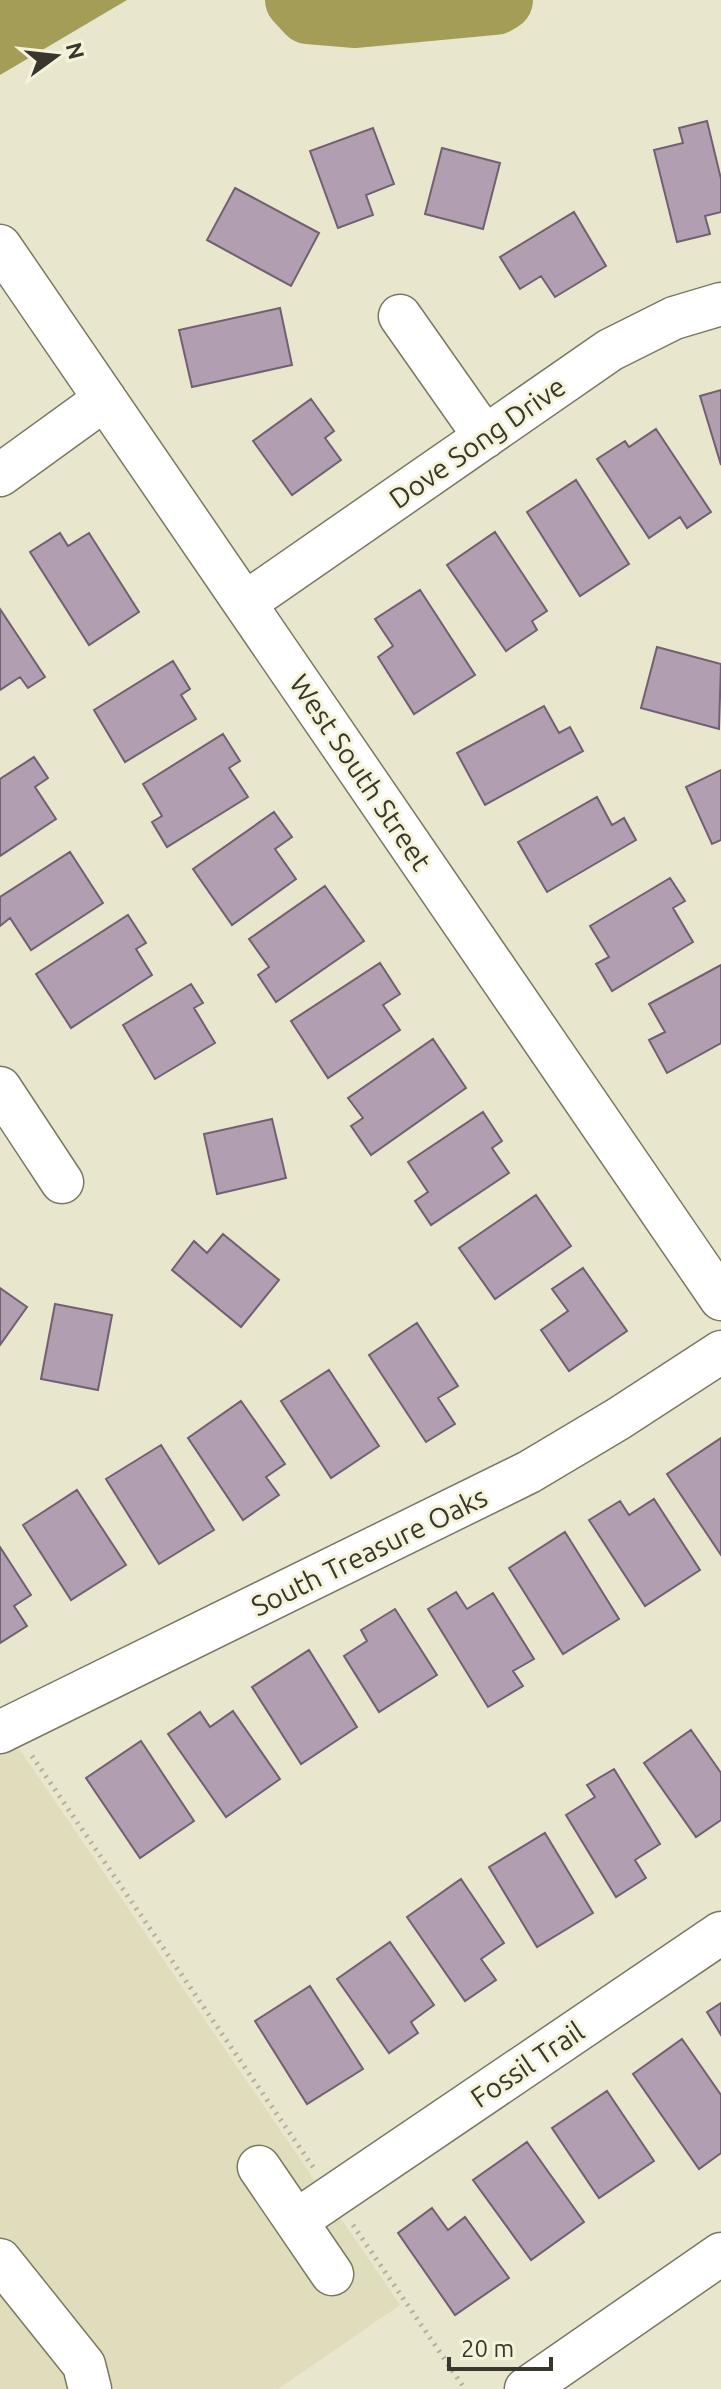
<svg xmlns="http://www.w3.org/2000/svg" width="721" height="2389" viewBox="0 0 721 2389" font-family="Ubuntu,sans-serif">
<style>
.built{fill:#dfddbc}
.water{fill:#a49d58}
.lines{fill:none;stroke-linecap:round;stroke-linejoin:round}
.river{stroke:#a49d58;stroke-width:62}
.building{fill:#b19eb1;stroke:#716071;stroke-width:2}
.minor-casing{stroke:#7a7862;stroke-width:45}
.path{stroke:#b1b09c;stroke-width:5;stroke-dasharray:2 6;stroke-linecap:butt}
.minor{stroke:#fff;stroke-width:42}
.labels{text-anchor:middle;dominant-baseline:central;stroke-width:6;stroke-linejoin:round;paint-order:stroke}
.street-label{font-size:28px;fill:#38372e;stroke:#f5f4da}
</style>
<rect width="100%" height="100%" fill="#e8e6cd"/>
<path class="built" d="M0,1721L400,2305L278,2389H0Z"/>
<path class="water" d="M0,0H127L0,75Z"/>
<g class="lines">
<path class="river" d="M296,0L308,13L356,17L495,4L502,0"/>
</g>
<path class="building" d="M707,121L721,179V212L705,216L710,234L677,242L654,150L683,143L679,128Z
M373,128L394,184L366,195L373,215L338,228L310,151Z
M442,148L500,163L483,229L425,214Z
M235,188L319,233L291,286L207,240Z
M574,212L606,266L555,297L541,276L520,289L500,257Z
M280,308L292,365L192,387L179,330Z
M721,390V465L700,396Z
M311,399L334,431L325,438L341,460L292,495L253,441Z
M656,429L711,512L687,528L680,517L649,538L597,459L625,441L629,447Z
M576,480L629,564L580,596L527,512Z
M495,532L547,611L532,621L537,630L506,651L447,565Z
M60,533L68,546L89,533L139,612L89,645L30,552Z
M420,590L475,675L414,714L378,657L393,646L375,619Z
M0,609L45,677L28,688L20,677L0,690Z
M657,647L721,664L719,729L641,708Z
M173,661L190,689L181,695L196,719L125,762L94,710Z
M544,706L559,733L570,727L583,751L485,805L457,753Z
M223,734L240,761L229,768L248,797L167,847L152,822L162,816L143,784Z
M34,757L48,778L35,787L56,819L0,856V779Z
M721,770V840L712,844L686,787Z
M597,797L612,825L624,818L636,840L547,892L518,842Z
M274,812L292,837L275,849L296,879L232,925L193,869Z
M70,852L103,903L31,950L10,918L0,926V897Z
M670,878L685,901L673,908L693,942L612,991L596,964L609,957L590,926Z
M325,886L364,941L276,1002L258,975L269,967L249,939Z
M128,915L146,943L136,949L152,975L71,1028L36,974Z
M380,963L400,994L383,1005L400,1030L328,1078L291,1021Z
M721,965V1043L667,1073L649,1040L665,1032L649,1004Z
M191,984L203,1003L194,1008L215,1043L155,1079L123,1025Z
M433,1039L466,1088L371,1155L351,1126L363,1118L348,1098Z
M483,1112L502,1141L492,1148L509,1173L431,1225L415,1201L428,1192L408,1162Z
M272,1119L286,1178L217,1194L204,1134Z
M536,1195L571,1246L495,1299L459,1248Z
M223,1234L279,1280L241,1327L172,1270L194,1241L207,1253Z
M583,1268L627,1331L569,1371L541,1330L568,1311L552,1289Z
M0,1288L27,1307L0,1345Z
M55,1304L112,1315L98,1390L41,1379Z
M417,1323L458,1386L438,1398L455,1424L426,1442L369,1355Z
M329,1370L379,1446L331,1478L281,1401Z
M241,1401L285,1464L266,1477L279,1495L243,1520L188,1438Z
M721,1438V1555L667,1474Z
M161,1445L214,1530L159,1564L106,1479Z
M77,1490L126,1565L71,1600L23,1525Z
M654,1499L700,1570L645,1606L589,1520L620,1501L629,1515Z
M565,1532L619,1619L563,1654L509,1568Z
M0,1547L31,1595L14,1606L27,1626L0,1643Z
M456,1592L467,1609L493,1593L534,1659L513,1671L523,1686L488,1707L428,1609Z
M395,1609L437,1675L379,1712L344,1656L367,1641L361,1630Z
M309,1650L357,1727L301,1764L252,1687Z
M233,1711L280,1779L226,1817L168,1734L200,1712L210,1727Z
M691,1730L721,1773V1820L696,1837L644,1763Z
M141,1741L194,1821L140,1858L86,1778Z
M614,1769L660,1844L635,1860L646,1878L616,1897L566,1815L595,1797L587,1785Z
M545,1833L593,1913L537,1947L489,1867Z
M461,1879L504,1943L481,1959L496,1980L465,2001L407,1917Z
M390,1942L434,2005L411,2022L418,2033L389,2053L337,1979Z
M310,1986L363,2069L307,2104L255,2021Z
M721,2003V2035L707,2012Z
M682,2039L721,2095V2153L699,2169L633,2074Z
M607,2091L654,2161L599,2198L552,2128Z
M527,2142L584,2222L531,2260L473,2180Z
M432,2208L448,2230L465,2217L509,2278L455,2315L398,2233Z"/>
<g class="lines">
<defs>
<path id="minor" d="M0,246L721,1299
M400,316L485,437
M0,475L105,399
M245,603L610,350L674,318L721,304
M0,1088L62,1182
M0,1732L529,1472L618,1419L721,1352
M259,2167L332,2274
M296,2221L721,1933
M0,2260L84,2365L90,2389
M526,2389L721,2254"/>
</defs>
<use href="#minor" class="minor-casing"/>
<path class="path" d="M32,1756L313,2167
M353,2225L465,2389"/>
<use href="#minor" class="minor"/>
</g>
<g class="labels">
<g class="street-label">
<text transform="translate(477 442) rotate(-35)">Dove Song Drive</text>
<text transform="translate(361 772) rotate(56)">West South Street</text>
<text transform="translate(369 1551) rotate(-26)">South Treasure Oaks</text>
<text transform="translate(527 2064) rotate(-34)">Fossil Trail</text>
</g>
</g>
<g transform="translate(56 56) rotate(75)" stroke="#f5f4da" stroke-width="6" paint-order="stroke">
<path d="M0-6L14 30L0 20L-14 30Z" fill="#38372e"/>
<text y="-12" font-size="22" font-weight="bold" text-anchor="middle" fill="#38372e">N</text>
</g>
<path d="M449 2357v12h102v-12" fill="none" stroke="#38372e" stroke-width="4"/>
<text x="461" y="2357" font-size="24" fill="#38372e" stroke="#f5f4da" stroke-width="6" paint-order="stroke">20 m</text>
</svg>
